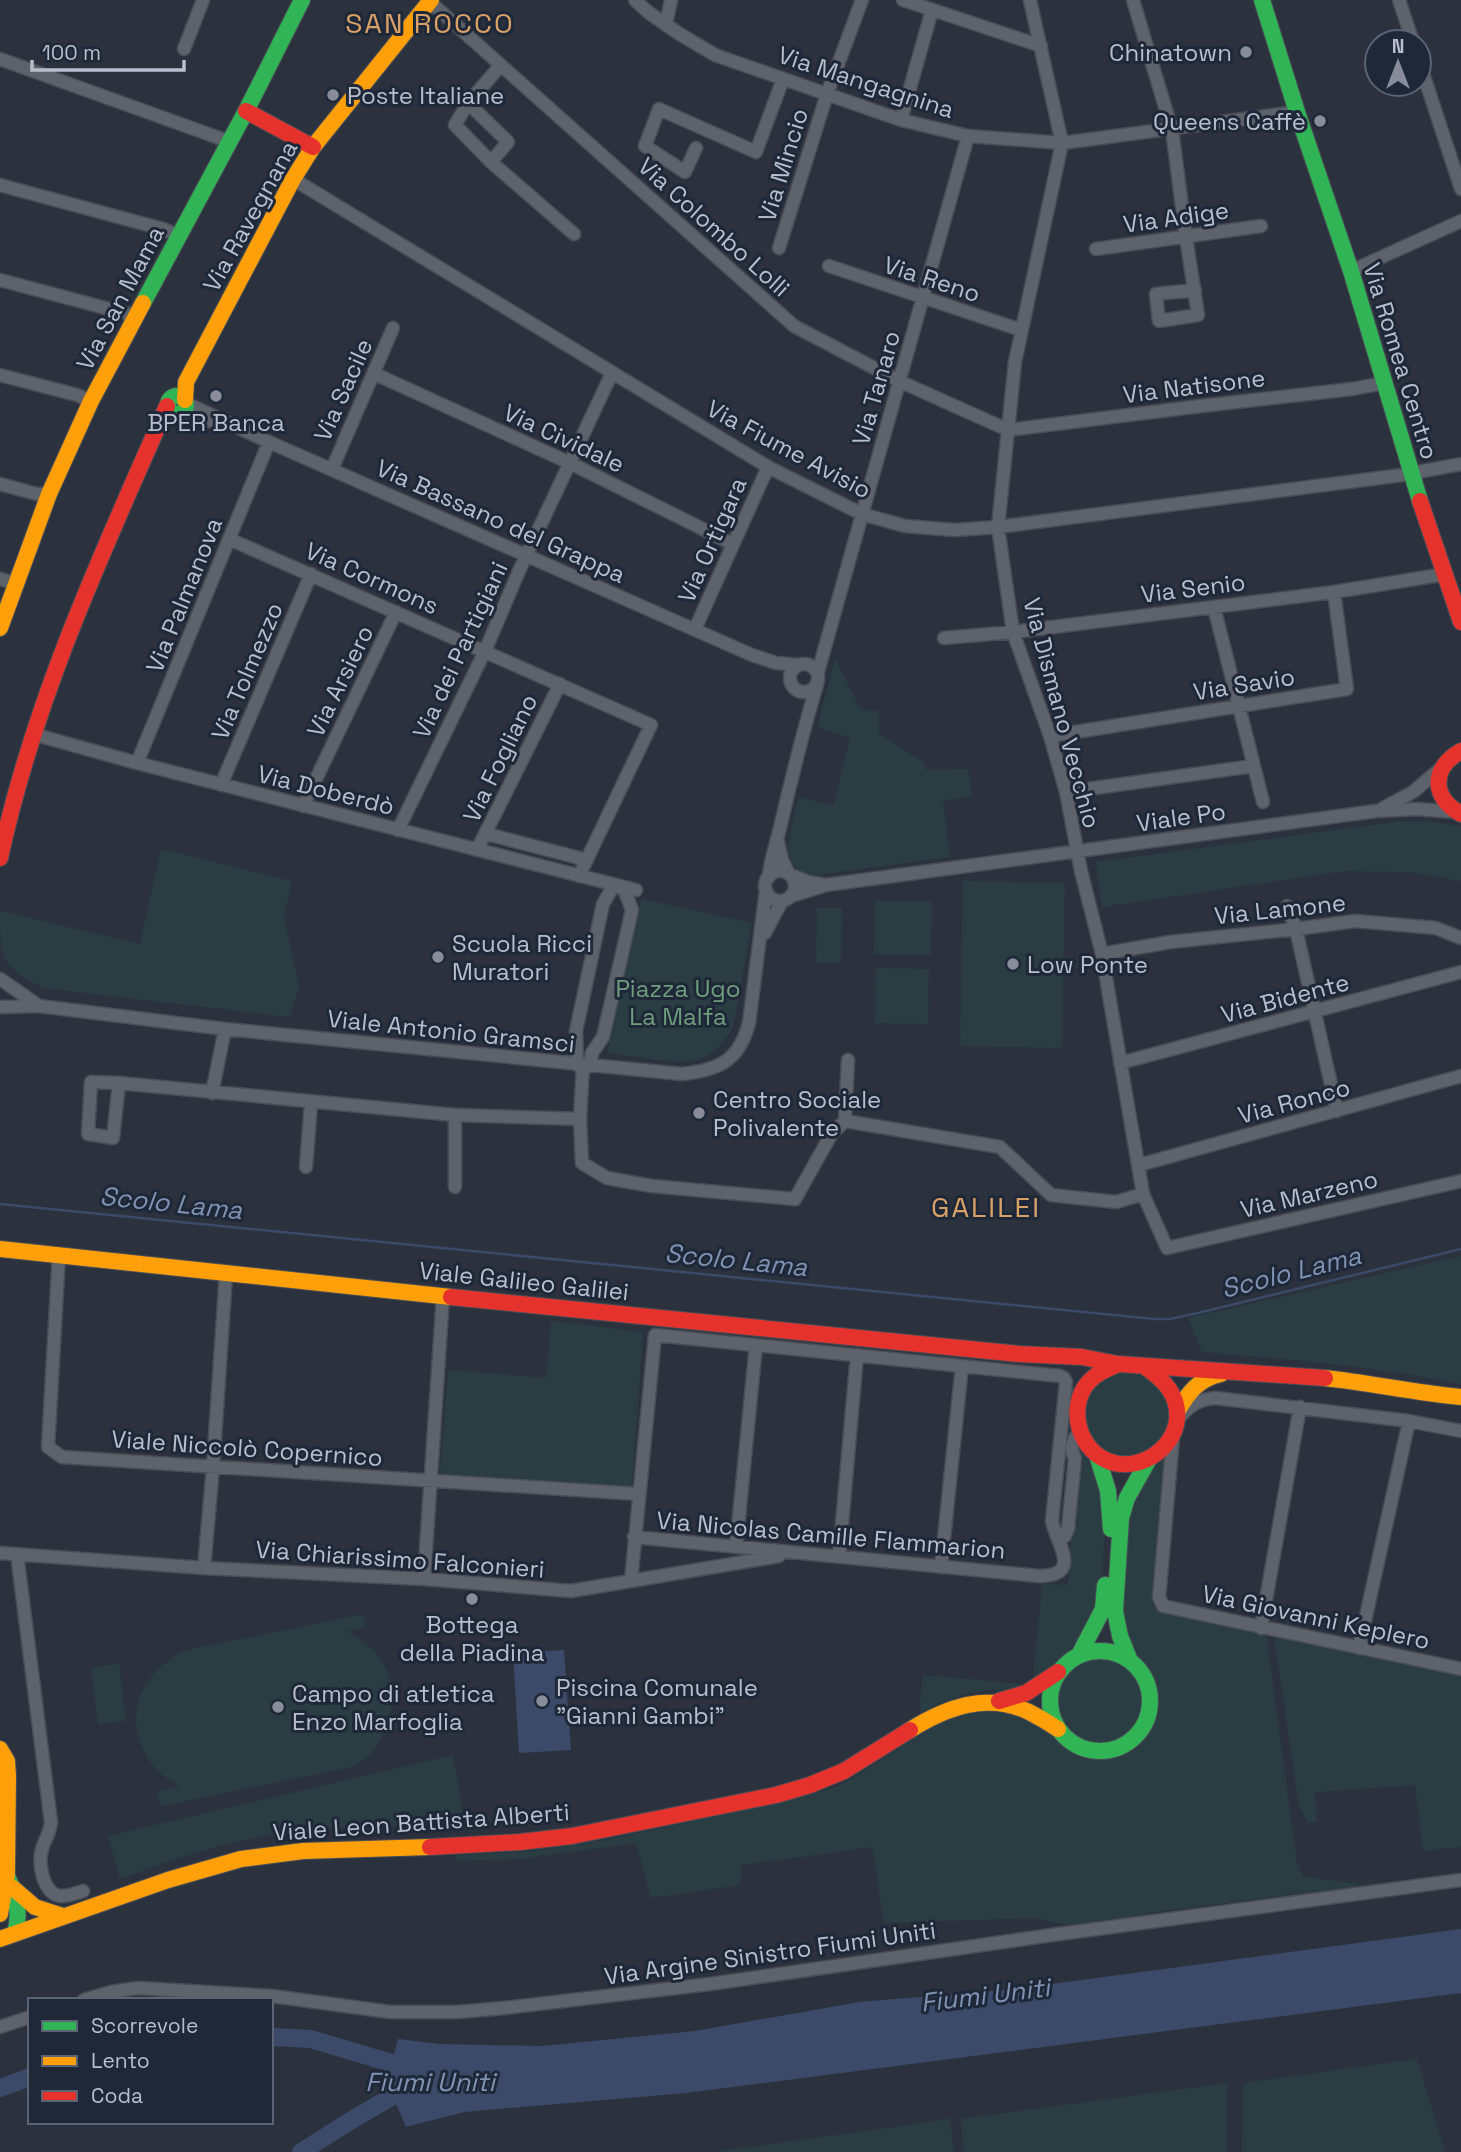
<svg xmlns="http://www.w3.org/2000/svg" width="1461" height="2152" viewBox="0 0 1461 2152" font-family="'Space Grotesk',sans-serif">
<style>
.green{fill:#293d43}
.water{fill:#3b4a68}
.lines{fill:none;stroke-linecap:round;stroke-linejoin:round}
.stream{stroke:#3b4a68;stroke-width:2.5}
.river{stroke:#3b4a68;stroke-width:18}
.street-casing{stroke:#494d56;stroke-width:15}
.fast-casing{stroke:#494d56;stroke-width:18}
.slow-casing{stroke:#494d56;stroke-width:18}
.jam-casing{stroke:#494d56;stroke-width:18}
.street{stroke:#5e626a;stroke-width:12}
.fast{stroke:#30b455;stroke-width:16}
.slow{stroke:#ff9f0a;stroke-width:16}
.jam{stroke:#e5322d;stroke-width:16}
.poi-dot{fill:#878d9a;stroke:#1f2838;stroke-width:2.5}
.labels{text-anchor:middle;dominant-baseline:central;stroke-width:6;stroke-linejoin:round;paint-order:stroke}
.poi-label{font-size:24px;fill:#b8becc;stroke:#1f2838;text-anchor:start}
.street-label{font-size:24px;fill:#b8becc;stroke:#1f2838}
.park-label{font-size:24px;fill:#6f9e7d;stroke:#1f2838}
.water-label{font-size:26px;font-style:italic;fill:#7f92b4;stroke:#1f2838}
.quarter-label{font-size:28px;letter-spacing:2px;fill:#d8a167;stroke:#1f2838}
</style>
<rect width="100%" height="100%" fill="#2c323d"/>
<path class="green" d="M835,659L861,710L879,711V734L925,763V770L968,769L973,797L943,800L950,857L816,875C799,873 789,865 788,846L798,797L834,806L850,737L817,728Z
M1396,822H1431L1461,826V881L1409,872L1345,871L1102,907L1096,862Z
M161,849L292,881L284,917L299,986L290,1017L43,988C0,965 0,959 0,911L140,944Z
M963,881L1065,883L1062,1048L960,1046Z
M642,899L752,923L733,1027C725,1042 713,1055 696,1060C679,1065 627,1055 607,1053Z
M875,901L932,902L931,955L874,954Z
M817,908H842L841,962H816Z
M876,968L929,969L928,1024L875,1023Z
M1461,1256V1384C1375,1367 1289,1359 1202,1352L1188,1318Z
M551,1321L643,1332L632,1487L440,1474L448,1370L546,1378Z
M1083 1415a43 43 0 1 1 86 0a43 43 0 1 1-86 0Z
M1079,1443L1094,1466L1106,1502L1101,1598L1088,1631L1049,1672L1033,1681L1042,1584L1068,1585L1072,1528L1077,1524L1078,1505L1073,1502L1074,1494L1079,1491L1081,1460L1077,1455Z
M1166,1458L1153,1599L1159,1610L1266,1633L1297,1863L1303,1876L1364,1885L1156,1912L1088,1924H1064L1036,1918L884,1923L872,1847L742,1865L740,1885L651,1898L636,1843L519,1859L456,1861L455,1855L524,1852L605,1840L768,1805L839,1786L879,1762L932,1725L952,1716L974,1710L1010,1712L1043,1727L1077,1757L1090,1760H1106L1122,1756L1136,1749L1151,1728L1156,1711L1154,1685L1148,1668L1138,1657L1129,1638L1121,1612L1125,1528L1141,1482L1161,1460Z
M363,1614L366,1627L347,1631C361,1640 375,1648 383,1663C400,1691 390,1731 370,1755C365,1760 358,1763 352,1767L161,1806L157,1792L180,1786C156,1775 141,1755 137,1729C131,1696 154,1665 183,1652C199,1645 220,1644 236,1640C278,1632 321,1623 363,1614Z
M1274,1636L1461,1675V1847L1423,1851L1415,1785L1315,1792L1317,1822H1308L1299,1806Z
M1057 1701a43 43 0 1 1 86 0a43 43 0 1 1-86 0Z
M119,1664L126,1721L98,1724L91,1667Z
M923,1675L1021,1684L1020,1687C1008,1690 995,1689 982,1691C960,1694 938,1703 919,1714Z
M453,1755L465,1825C413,1827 361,1825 310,1830C244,1835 181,1856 120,1879L108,1836Z
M1417,2059L1445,2152H1242L1243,2083Z
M1227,2083V2152H964L961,2119Z
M950,2119L954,2152H715Z"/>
<path class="water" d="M564,1650L571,1750L519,1753L513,1653Z
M1461,1929V1993L686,2093L464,2112L406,2127L387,2083L398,2039L440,2044L541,2046L695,2031L859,2002L1015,1989Z"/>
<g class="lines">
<path class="stream" d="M0,1204L1154,1319H1170L1198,1313L1461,1249"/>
<path class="river" d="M271,2037L311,2039L415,2070
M0,2088L30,2077
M301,2152L355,2118L412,2085"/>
<defs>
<path id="street" d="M635,0L648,12L678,33L715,55L901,120L968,136L1062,143L1297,112
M903,0L1041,46
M1030,0L1062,143L1015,362L998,527L1013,632L1050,736L1066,792L1081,871L1102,954L1143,1194L1167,1248L1461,1181
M1133,0L1172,130L1186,237L1198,315L1159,321L1156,294L1195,290
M1399,0L1413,42
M430,2L794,326L899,381L1008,430L1201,406L1352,389L1384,383
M666,24L671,0
M184,49L203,0
M0,59L222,139L229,140
M1419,61L1461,189
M501,65L468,103L455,125L491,162L574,234
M468,103L508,142L491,162
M901,120L932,10
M696,148L685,172L645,146L659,109L756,152L783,79
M293,179L768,467L862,514L905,526L955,530L998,527L1402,475L1461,464
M0,185L163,229L173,233L178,238
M779,248L827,94L862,0
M1096,249L1261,226
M829,266L1021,330
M1351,271L1461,221
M0,280L128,314H136
M375,374L570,463L733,544
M0,375L77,395L91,401
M186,403L269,442L752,655L776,663L798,665
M181,414L213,422
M332,469L393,328
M0,484L37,494H49
M229,539L651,725L579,876
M0,579L11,582L14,588
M1214,607L1263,802
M695,629L768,467
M944,638L1013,632L1334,592L1446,574
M790 678a14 14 0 1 1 28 0a14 14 0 1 1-28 0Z
M818,672L968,136
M33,734L137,763L636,890
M1050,736L1347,689L1334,592
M137,763L269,442
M221,785L311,574
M1066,792L1253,766
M303,806L396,612
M1383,808L1413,792L1441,768
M398,830L485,651L519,571L612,373
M487,834L587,860
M778,842L782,860L789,874L808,882L826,885
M477,850L560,684
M765 886a15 15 0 1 1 30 0a15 15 0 1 1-30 0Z
M769,877C770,860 776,845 780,828C791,780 803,732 817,684
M791,896L826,885L1376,811L1417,809L1455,812
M1287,906L1296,929L1337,1111
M765,933L782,901
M1102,954L1170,942L1296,929L1355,921L1436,928L1461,938
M0,979L39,1006
M0,1007L39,1006L225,1029L682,1074C719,1070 739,1061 749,1023L766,890
M1120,1063L1461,972
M577,1065L576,1031L603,904L611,890L610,883
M583,1065L580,1119L582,1163L607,1178L652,1186L795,1199L832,1133L845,1121L848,1060
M590,1066L592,1053L603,1037L632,910L624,889L616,886
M119,1083L113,1138L88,1134L91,1082L119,1083L455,1115L580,1119
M212,1093L225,1029
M455,1115V1187
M845,1121L1000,1147L1051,1195L1116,1202L1143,1194
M1139,1165L1461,1076
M306,1167L311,1103
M59,1254L48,1447L62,1457L639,1494
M1179,1418C1190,1405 1199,1399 1216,1398L1409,1421L1461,1431
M1173,1437L1160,1587L1159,1597L1163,1606L1461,1669
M1059,1541L1065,1536L1068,1529L1075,1458C1069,1448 1073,1441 1079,1432
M736,1547L756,1345
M0,1553L204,1568L424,1579L571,1591L779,1556
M17,1554L51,1822C50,1833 45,1839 42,1849C39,1859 40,1867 43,1877C51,1901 62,1898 83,1891
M839,1557L857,1355
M941,1567L962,1366
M204,1568L213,1467L226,1273
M424,1579L443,1296
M631,1581L655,1335L1060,1376L1064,1378L1066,1382L1052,1521C1056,1543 1084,1576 1039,1576L634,1537
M1261,1628L1300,1407
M1359,1648L1409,1421
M84,2000L111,1992L138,1988L272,1996L390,2012H457L504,2008L710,1984L1052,1935L1461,1880
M0,2027L30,2017"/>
<path id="fast" d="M1262,0L1297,112L1351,271L1420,501
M143,303L246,111L302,0
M168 405a9 9 0 1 1 18 0a9 9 0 1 1-18 0Z
M1097,1455L1108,1491L1111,1529
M1050 1701a50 50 0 1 1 100 0a50 50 0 1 1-100 0Z
M1079,1655L1103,1609L1105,1585
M1130,1661L1120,1636L1115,1611L1121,1518L1127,1498L1149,1459
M8,1878C16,1896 21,1914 15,1933"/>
<path id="slow" d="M185,400L186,382L293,179L313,147L431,0
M0,628L49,494L91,401L143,303
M0,1249L451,1297
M1325,1378C1371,1383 1415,1393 1461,1397
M1177,1412C1188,1393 1198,1379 1221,1374
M910,1730C947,1707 987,1692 1029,1712C1039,1717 1049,1723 1058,1729
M0,1749L7,1761L8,1776L7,1874L0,1914
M13,1888L35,1907L63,1916
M0,1939L168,1880L241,1859L303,1851L430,1847"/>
<path id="jam" d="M246,111L313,147
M1420,501L1461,622
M1461,751C1431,768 1431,797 1461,814
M0,858C34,700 102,553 167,406
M451,1297L1019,1354L1082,1357L1118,1364
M1145,1367C1164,1380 1179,1395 1177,1419C1174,1450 1138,1473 1108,1461C1075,1448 1066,1399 1094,1377C1101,1371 1110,1368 1118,1364L1325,1378
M999,1701L1026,1693L1058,1672
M430,1847L520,1842L572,1836L776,1795L810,1785L844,1771L910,1730"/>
</defs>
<use href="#street" class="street-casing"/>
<use href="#fast" class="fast-casing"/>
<use href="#slow" class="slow-casing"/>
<use href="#jam" class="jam-casing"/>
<use href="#street" class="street"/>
<use href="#fast" class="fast"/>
<use href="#slow" class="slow"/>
<use href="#jam" class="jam"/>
</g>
<g class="poi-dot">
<circle cx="1246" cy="52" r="7"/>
<circle cx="333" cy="95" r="7"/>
<circle cx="1320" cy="121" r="7"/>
<circle cx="216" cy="396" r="7"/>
<circle cx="438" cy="957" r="7"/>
<circle cx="1013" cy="964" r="7"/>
<circle cx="699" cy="1113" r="7"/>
<circle cx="472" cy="1599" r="7"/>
<circle cx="542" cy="1701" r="7"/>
<circle cx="278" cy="1707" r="7"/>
</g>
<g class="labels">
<g class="poi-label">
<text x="1232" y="52" text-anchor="end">Chinatown</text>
<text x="347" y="95">Poste Italiane</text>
<text x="1306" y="121" text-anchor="end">Queens Caffè</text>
<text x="216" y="422" text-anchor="middle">BPER Banca</text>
<text x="452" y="943">Scuola Ricci<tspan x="452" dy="28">Muratori</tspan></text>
<text x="1027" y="964">Low Ponte</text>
<text x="713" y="1099">Centro Sociale<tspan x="713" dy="28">Polivalente</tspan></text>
<text x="472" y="1624" text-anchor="middle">Bottega<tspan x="472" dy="28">della Piadina</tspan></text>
<text x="556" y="1687">Piscina Comunale<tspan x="556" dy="28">"Gianni Gambi"</tspan></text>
<text x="292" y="1693">Campo di atletica<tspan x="292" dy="28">Enzo Marfoglia</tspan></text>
</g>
<g class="street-label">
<text transform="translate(866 82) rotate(18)">Via Mangagnina</text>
<text transform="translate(783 165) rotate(-73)">Via Mincio</text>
<text transform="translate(250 216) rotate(-61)">Via Ravegnana</text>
<text transform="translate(1176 217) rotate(-8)">Via Adige</text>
<text transform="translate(714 227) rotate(42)">Via Colombo Lolli</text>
<text transform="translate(932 279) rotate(18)">Via Reno</text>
<text transform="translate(120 298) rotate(-62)">Via San Mama</text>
<text transform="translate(1401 361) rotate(73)">Via Romea Centro</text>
<text transform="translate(1194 386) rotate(-7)">Via Natisone</text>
<text transform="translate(876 388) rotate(-74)">Via Tanaro</text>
<text transform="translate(343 390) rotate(-66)">Via Sacile</text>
<text transform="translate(564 438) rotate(25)">Via Cividale</text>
<text transform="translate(789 449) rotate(28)">Via Fiume Avisio</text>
<text transform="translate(501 521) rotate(24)">Via Bassano del Grappa</text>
<text transform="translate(712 540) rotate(-66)">Via Ortigara</text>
<text transform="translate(372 578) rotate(24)">Via Cormons</text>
<text transform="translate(1193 588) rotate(-7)">Via Senio</text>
<text transform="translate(184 595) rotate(-68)">Via Palmanova</text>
<text transform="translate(460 650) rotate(-65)">Via dei Partigiani</text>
<text transform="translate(247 671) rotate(-67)">Via Tolmezzo</text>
<text transform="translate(340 681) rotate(-64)">Via Arsiero</text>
<text transform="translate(1244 684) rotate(-9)">Via Savio</text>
<text transform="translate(1062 713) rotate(75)">Via Dismano Vecchio</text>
<text transform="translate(500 758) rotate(-64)">Via Fogliano</text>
<text transform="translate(326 790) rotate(14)">Via Doberdò</text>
<text transform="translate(1181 817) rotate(-8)">Viale Po</text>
<text transform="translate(1280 909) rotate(-6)">Via Lamone</text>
<text transform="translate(1285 998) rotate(-15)">Via Bidente</text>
<text transform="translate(451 1031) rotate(6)">Viale Antonio Gramsci</text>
<text transform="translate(1294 1101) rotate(-15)">Via Ronco</text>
<text transform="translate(1309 1194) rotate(-13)">Via Marzeno</text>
<text transform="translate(524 1281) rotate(6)">Viale Galileo Galilei</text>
<text transform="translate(247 1448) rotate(4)">Viale Niccolò Copernico</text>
<text transform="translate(831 1535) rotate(5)">Via Nicolas Camille Flammarion</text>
<text transform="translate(400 1559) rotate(4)">Via Chiarissimo Falconieri</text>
<text transform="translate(1316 1617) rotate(12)">Via Giovanni Keplero</text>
<text transform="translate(421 1822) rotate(-4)">Viale Leon Battista Alberti</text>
<text transform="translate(770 1953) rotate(-8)">Via Argine Sinistro Fiumi Uniti</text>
</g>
<g class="park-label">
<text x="678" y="988">Piazza Ugo<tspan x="678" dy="28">La Malfa</tspan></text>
</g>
<g class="water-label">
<text transform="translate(171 1203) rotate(6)">Scolo Lama</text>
<text transform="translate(736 1260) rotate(6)">Scolo Lama</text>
<text transform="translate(1291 1272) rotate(-14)">Scolo Lama</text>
<text transform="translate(985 1995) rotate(-7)">Fiumi Uniti</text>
<text x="430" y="2082">Fiumi Uniti</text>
</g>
<g class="quarter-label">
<text x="430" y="23">SAN ROCCO</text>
<text x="986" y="1207">GALILEI</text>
</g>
</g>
<rect x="28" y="1998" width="245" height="126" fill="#1f2838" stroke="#5c6473" stroke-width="2"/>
<rect x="42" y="2021" width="35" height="10" fill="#30b455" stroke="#5c6473" stroke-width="2"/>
<text x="91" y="2033" font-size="21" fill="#b8becc">Scorrevole</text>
<rect x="42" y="2056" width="35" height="10" fill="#ff9f0a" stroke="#5c6473" stroke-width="2"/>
<text x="91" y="2068" font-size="21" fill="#b8becc">Lento</text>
<rect x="42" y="2091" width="35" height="10" fill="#e5322d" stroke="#5c6473" stroke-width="2"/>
<text x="91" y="2103" font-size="21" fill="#b8becc">Coda</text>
<g transform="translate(1398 63)"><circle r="33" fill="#1f2838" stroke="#5c6473" stroke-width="2"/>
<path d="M0-5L12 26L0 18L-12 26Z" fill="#878d9a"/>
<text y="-10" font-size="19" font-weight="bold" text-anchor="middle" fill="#b8becc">N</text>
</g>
<path d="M32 60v10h152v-10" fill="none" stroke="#b8becc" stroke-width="3.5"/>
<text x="42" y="60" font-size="21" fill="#b8becc" stroke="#1f2838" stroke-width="5" paint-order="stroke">100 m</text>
</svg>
